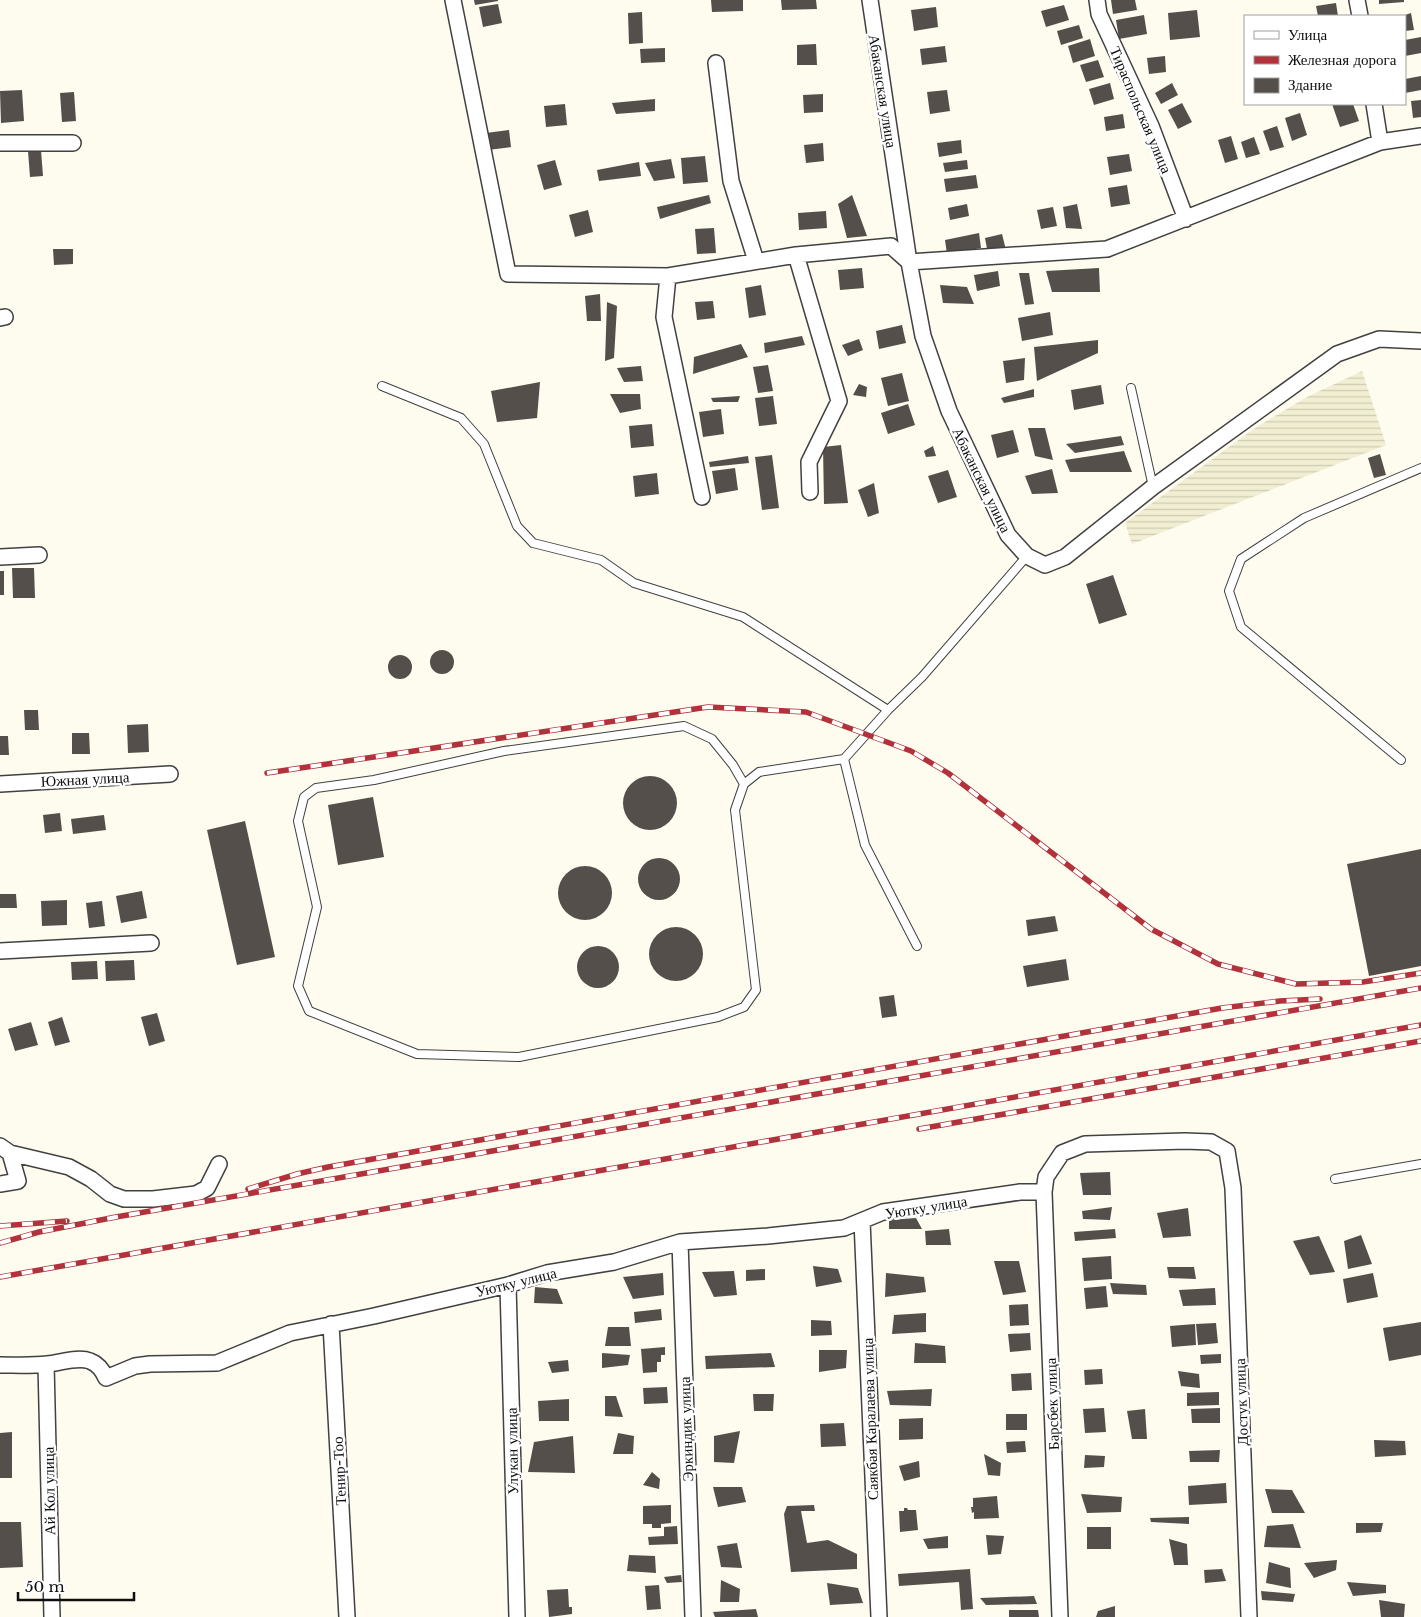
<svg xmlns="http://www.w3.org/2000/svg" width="1421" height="1617" viewBox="0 0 1421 1617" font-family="'Libre Baskerville',serif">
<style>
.farmland{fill:url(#farmland-rules)}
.building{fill:#554f4b}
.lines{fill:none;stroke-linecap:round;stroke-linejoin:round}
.service-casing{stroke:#414141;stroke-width:10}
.minor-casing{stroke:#414141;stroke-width:18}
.service{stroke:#fff;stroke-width:8}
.minor{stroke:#fff;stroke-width:15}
.rail-casing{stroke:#b1323a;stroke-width:5.5}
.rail{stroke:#fff;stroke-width:4;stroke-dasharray:11;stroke-linecap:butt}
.labels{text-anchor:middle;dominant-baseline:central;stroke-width:5;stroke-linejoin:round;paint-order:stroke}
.street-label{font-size:15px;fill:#0e0e0e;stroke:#fff}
</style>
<defs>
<pattern id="farmland-rules" width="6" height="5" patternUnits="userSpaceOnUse" patternTransform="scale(1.25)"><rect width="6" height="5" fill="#f1eed2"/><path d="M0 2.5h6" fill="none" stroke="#cdcbb3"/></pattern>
</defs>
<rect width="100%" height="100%" fill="#fefbef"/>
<path class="farmland" d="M1362,371L1386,445L1132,544L1125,523L1255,428L1307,397Z"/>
<path class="building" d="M474,0H498V1L475,5Z
M711,0H743V11L712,12Z
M781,0H816L817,9L782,10Z
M1111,0H1135L1137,10L1113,14Z
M1379,0H1404V2L1379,4Z
M1336,3L1338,16H1318L1316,6Z
M498,4L502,23L483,27L479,7Z
M1064,5L1069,20L1046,27L1041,11Z
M936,7L938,27L914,31L911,10Z
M1197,10L1200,37L1170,40L1168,13Z
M642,12L643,43L629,44L628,13Z
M1411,13L1414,30L1405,31V15Z
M1144,15L1147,34L1119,39L1116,20Z
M1079,25L1083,38L1061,45L1057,31Z
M1421,37V53L1405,56V40Z
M1090,39L1095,56L1073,63L1068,46Z
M816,44L817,65H797V45Z
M945,46L947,62L922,65L920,49Z
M665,48V62L641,63L640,49Z
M1165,56L1166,72L1149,74L1147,58Z
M1098,60L1104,77L1086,82L1080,65Z
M1421,76V90L1405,93V79Z
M1110,83L1114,99L1094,105L1089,89Z
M1172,83L1178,95L1161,104L1155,93Z
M22,90L24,121L1,123L0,91Z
M947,90L950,111L930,114L927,92Z
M74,92L76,121L62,122L60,93Z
M823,94V112L804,113L803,95Z
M655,99V111L616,114L612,103Z
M1421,100V117L1413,118L1411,101Z
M1182,103L1192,122L1178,129L1168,110Z
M565,104L567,125L546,127L544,106Z
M1332,104H1353L1359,121L1340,127Z
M1300,113L1307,135L1292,141L1285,118Z
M1123,114L1125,128L1106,131L1104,117Z
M1277,126L1284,147L1270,151L1263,131Z
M509,130L511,147L488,150L486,133Z
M1231,136L1238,159L1225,163L1218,140Z
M1254,137L1260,154L1246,158L1241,142Z
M961,140L962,153L939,157L937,143Z
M823,143L824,161L806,163L804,145Z
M41,150L43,176L30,177L28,151Z
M1129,154L1132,171L1110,175L1107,157Z
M705,156L708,182L683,184L681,158Z
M671,159L675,178L654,181L645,163Z
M555,160L562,185L544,190L537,165Z
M967,160L968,169L945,172L943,163Z
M639,162L641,176L599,181L597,170Z
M976,175L978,188L946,192L944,179Z
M1127,185L1130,204L1111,207L1108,188Z
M709,195L711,203L660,219L657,207Z
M852,195L867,236L847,238L838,204Z
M967,204L969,216L950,220L948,208Z
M1077,204L1082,229L1066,228L1063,207Z
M1053,207L1057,226L1041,229L1037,210Z
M588,210L593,232L575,237L569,215Z
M826,211L827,228L799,230L798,213Z
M714,228L716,253L697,254L695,229Z
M979,233L981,248L947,254L945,240Z
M1002,234L1006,250L988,254L985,238Z
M53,249H73V264L54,265Z
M862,268L864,288L840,290L838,270Z
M1099,268L1100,292H1052L1046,271Z
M998,271L1000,286L977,291L974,275Z
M1019,273H1029L1034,304L1025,305Z
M761,285L766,315L749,318L745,288Z
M940,285L967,287L974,304L943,303Z
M600,294L601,321H587L585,296Z
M713,301L715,318L697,320L695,302Z
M607,302L617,306L614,358L605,361Z
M1050,312L1053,335L1022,341L1018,318Z
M902,325L906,343L879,349L876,331Z
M802,336L805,345L765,353L764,343Z
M859,339L863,350L848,356L842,345Z
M1098,340V353L1037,381L1034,347Z
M741,344L748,357L693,374L694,357Z
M1025,358L1024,380L1006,383L1003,361Z
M768,365L773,391L758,393L753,367Z
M641,366L643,381L624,382L617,368Z
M902,373L909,401L888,406L881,378Z
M540,382L537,418L497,422L491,391Z
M859,384L867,387L866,397L853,395Z
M1101,385L1104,404L1074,410L1071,390Z
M1034,389V397L1004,403L1001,398Z
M610,394H640L641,409L620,413Z
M740,396L738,402H713L711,398Z
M773,396L777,424L759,426L755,398Z
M908,404L915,425L888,434L881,413Z
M721,409L724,434L703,437L699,412Z
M652,424L654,446L631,448L629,426Z
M1028,428H1045L1053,460L1035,456Z
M1013,430L1019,452L997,458L991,435Z
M1121,436L1124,445L1075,453L1066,444Z
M841,445L848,503L824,504L823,447Z
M933,446L936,456L926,457L924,451Z
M1124,451L1132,472H1070L1065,460Z
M1380,454L1386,475L1374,478L1368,458Z
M772,455L779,508L762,510L755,457Z
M748,456L749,463L710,467L709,462Z
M735,468L738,490L716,494L712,471Z
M1052,469L1058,493L1032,494L1025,476Z
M948,470L957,497L938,503L928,476Z
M657,473L659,494L635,497L633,476Z
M874,483L879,513L868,517L858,490Z
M12,568H34L35,598H13Z
M0,571H4V595H0Z
M1113,575L1127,615L1099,624L1086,584Z
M430 662a12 12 0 1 1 24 0a12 12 0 1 1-24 0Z
M388 667a12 12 0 1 1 24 0a12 12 0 1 1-24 0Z
M24,710H38L39,730H25Z
M148,724L149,752L128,753L127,725Z
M72,733H89L90,754H72Z
M0,736H8L9,755H0Z
M623 803a27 27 0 1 1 54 0a27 27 0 1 1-54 0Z
M373,797L384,857L338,865L328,805Z
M60,813L62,831L45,833L43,815Z
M104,815L106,830L73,834L71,819Z
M245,821L275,957L237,965L207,830Z
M1421,849V966L1369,976L1347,864Z
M638 879a21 21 0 1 1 42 0a21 21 0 1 1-42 0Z
M558 893a27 27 0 1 1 54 0a27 27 0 1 1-54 0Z
M142,891L147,918L121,923L116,896Z
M0,894H16L17,908H0Z
M67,900V925L42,926L41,901Z
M102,901L105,926L89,928L86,903Z
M1055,916L1058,931L1028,936L1026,920Z
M649 954a27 27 0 1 1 54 0a27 27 0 1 1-54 0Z
M577 967a21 21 0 1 1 42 0a21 21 0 1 1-42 0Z
M1066,959L1069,980L1027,987L1023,966Z
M134,960L135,980L106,981L105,961Z
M97,961L98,979L72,980L71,962Z
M894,995L897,1016L882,1018L879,997Z
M157,1013L165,1041L149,1046L141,1017Z
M62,1017L70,1042L55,1046L48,1022Z
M31,1022L38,1045L15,1051L8,1029Z
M1110,1172L1111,1195H1083L1080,1173Z
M1112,1207L1110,1220L1083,1219L1082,1211Z
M1188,1208L1191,1236L1163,1238L1157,1213Z
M916,1218L922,1229H889V1220Z
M949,1229L951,1245H926L925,1231Z
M1115,1229L1116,1238L1075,1241L1074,1232Z
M1361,1235L1372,1264L1348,1269L1344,1241Z
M1319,1236L1335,1272L1310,1275L1293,1241Z
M1111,1256L1112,1279L1084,1281L1082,1258Z
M994,1261H1019L1026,1292L1003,1295Z
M813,1266L838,1269L842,1282L816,1287Z
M1167,1267H1194L1196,1279L1169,1278Z
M765,1269V1280L746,1281V1270Z
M734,1271L737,1295L714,1297L702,1272Z
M663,1273L664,1295L633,1299L623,1277Z
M886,1273L924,1277L926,1292L885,1297Z
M1373,1273L1378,1297L1347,1303L1343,1279Z
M1110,1283L1146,1285L1147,1295L1113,1294Z
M1106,1286L1108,1307L1086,1309L1084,1288Z
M535,1287L557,1289L563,1304L534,1303Z
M1215,1288L1216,1305L1183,1306L1179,1290Z
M1028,1304L1029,1325L1010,1326L1009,1305Z
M661,1309L662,1320L635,1323L634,1312Z
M926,1313V1332L892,1334L894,1315Z
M811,1320L831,1321L832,1335L811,1336Z
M1421,1322V1355L1389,1361L1383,1328Z
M1216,1323L1218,1343L1198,1345L1196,1324Z
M1195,1324L1196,1345L1172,1347L1170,1326Z
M608,1327H629L631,1346H605Z
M1030,1333L1031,1350L1010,1352L1008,1334Z
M915,1343L945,1346L946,1363H914Z
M665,1347V1355H661V1362H657V1372L643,1373L641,1349Z
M819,1350H847L846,1368L819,1372Z
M602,1353L630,1355L628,1365L602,1368Z
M771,1353L775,1367L706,1369L705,1356Z
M1221,1354V1363L1201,1364L1200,1355Z
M568,1360L569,1371L552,1373L548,1362Z
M1102,1369L1103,1384L1085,1385L1084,1370Z
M1178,1371L1199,1374L1200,1388L1181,1386Z
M1031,1373L1032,1390L1012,1391L1011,1374Z
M667,1387L668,1403L644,1404L643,1388Z
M932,1389L931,1406L890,1405L887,1391Z
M1219,1392V1405L1187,1406V1393Z
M753,1394H774L773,1411H754Z
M605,1396H616L623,1417L605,1416Z
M569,1399V1421H539L538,1401Z
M1104,1408L1106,1432L1085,1433L1083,1409Z
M1220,1408V1423H1192L1191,1409Z
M1145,1409L1147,1439H1132L1127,1411Z
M1006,1414H1027V1430H1006Z
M923,1418V1439L899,1440V1419Z
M844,1423L846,1446L821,1447L820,1424Z
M740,1431L734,1463L714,1462V1436Z
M12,1432V1478H0V1433Z
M618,1433L634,1436L633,1454H613Z
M573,1436L575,1473L528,1472L534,1442Z
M1374,1440L1405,1441L1406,1455L1375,1457Z
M1025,1441L1026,1452L1007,1453L1006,1442Z
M1220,1450L1219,1462H1190L1189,1451Z
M984,1454L1001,1463L1000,1476L988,1475Z
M1085,1455L1105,1456L1104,1467L1084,1468Z
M919,1461L920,1477L904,1481L899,1466Z
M652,1472L660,1479L659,1489L643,1485Z
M1226,1483L1227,1503L1189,1505L1188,1486Z
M713,1487H742L746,1502L718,1507Z
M1265,1489L1292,1490L1305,1513H1272Z
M1081,1494L1122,1497L1121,1512L1087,1513Z
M997,1496L999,1518L974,1519V1512L972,1513L971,1507H973V1498Z
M671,1505V1523L661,1524V1528H652V1524H643V1506Z
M814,1505L815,1511H801L807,1543L828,1540L857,1554V1569L791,1572L784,1514L787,1506Z
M904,1508H907L908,1510H916L918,1530L900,1532L899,1511H904Z
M1189,1517V1524L1151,1522L1150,1518Z
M0,1522H21L23,1567L0,1568Z
M1356,1523H1383L1381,1532L1356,1533Z
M1293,1524L1301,1548L1264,1547L1267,1526Z
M677,1526L678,1544L649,1545L648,1537L664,1536V1527Z
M1087,1527H1111V1549H1087Z
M986,1535L1004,1536L1001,1554L988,1555Z
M948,1536V1548L928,1549L923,1539Z
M1169,1539L1187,1544L1188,1565H1174Z
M737,1543L742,1568L721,1567L717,1546Z
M629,1555L655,1556L656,1573L627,1571Z
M1337,1560L1336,1570L1314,1578L1304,1563Z
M1269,1562L1290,1568L1291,1588L1266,1583Z
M970,1569L973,1609L961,1610L959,1582L899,1586L898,1574Z
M1222,1569L1226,1581L1205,1583L1204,1570Z
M681,1575L682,1582L667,1583L664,1577Z
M721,1580L740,1589L739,1602H720Z
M1347,1582L1386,1585V1593L1353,1596Z
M827,1583L858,1588L863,1603L830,1605Z
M659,1585L661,1609L647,1610L645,1586Z
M568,1589L569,1607H572V1614L549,1617L547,1590Z
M1261,1591L1295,1594L1293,1602L1262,1600Z
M1034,1596L1037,1604L986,1605L980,1598Z
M1379,1600L1405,1604L1404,1617H1381Z
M1115,1606V1617H1096L1098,1611Z
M756,1609L758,1617H715L713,1612Z
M1009,1610H1038L1039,1617H1009Z"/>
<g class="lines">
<defs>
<path id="service" d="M382,386L461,418L484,444L517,526L533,543L601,560L634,583L743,617L888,710
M1131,388L1153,487
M1401,760L1241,627L1229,591L1241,559L1304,518L1421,468
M744,784L733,765L712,739L684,726L504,751L374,780L316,788L304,797L298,821L317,907L298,986L309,1011L417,1054L519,1057L718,1017L744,1007L756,990L735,810L744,784L759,772L844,759
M917,946L865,845L844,759L888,710L922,677L1027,556
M1335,1179L1421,1164"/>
<path id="minor" d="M453,0L508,274L668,276L796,255L891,246L909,262L1107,249L1380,142L1421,136
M870,0L909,262L923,336L949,411L1008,535L1027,556L1045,565L1065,557L1153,487L1337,354L1379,339L1421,341
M1097,0L1099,14L1151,126L1186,219
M1357,0L1360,16
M716,63L731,181L756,261
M1374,104L1380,142
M0,143H73
M796,255L839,401L809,462L810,492
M668,276L664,317L702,497
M0,318L5,317
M0,557L39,555
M0,784L170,774
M0,951L151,943
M0,1146L10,1153L69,1167L91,1179L110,1194L124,1199H153L196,1194L207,1188L219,1164
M0,1184L18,1181L10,1153
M862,1221L879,1617
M680,1242L693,1617
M508,1285L517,1617
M331,1324L347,1617
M46,1364L52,1617
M0,1365C16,1365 32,1366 47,1364C60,1363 78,1356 90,1361C98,1364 103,1371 106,1378L135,1366L150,1364L217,1363L290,1333L374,1316L508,1285L547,1273L614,1262L680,1242L768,1236L844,1228L883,1212L1020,1192H1044
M1060,1617L1044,1192L1046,1177L1062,1153L1085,1144L1185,1141L1211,1142L1227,1151L1233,1188L1249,1617"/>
</defs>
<use href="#service" class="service-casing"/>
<use href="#minor" class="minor-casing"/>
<use href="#service" class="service"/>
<use href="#minor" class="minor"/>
<defs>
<path id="rail" d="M267,773L708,707L806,712L911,751L948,773L1151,929L1218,964L1296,984L1363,982L1421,973
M919,1129L1421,1041
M248,1189L297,1174L328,1167L1222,1008L1280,1001L1320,999
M0,1226L67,1221
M0,1243L39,1232L116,1217L1421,988
M0,1277L1421,1025"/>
</defs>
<use href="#rail" class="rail-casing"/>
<use href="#rail" class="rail"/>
</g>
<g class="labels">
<g class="street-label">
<text transform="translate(883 91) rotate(81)">Абаканская улица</text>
<text transform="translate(1141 110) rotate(67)">Тираспольская улица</text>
<text transform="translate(982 480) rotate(64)">Абаканская улица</text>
<text transform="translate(85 779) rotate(-3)">Южная улица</text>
<text transform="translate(926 1207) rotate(-9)">Уютку улица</text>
<text transform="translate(516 1282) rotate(-14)">Уютку улица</text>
<text transform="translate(1241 1402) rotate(-92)">Достук улица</text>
<text transform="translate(1052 1404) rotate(-92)">Барсбек улица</text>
<text transform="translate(870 1419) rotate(-92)">Саякбая Каралаева улица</text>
<text transform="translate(686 1429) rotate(-92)">Эркиндик улица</text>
<text transform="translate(512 1451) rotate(-91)">Улукан улица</text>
<text transform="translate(339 1471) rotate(-93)">Тенир-Тоо</text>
<text transform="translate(49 1491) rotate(-91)">Ай Кол улица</text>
</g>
</g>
<rect x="1244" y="15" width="162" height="90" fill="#ffffff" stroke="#9f9f9f"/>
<rect x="1254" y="31" width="25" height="8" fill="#ffffff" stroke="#9f9f9f"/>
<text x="1288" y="40" font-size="15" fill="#0e0e0e">Улица</text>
<rect x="1254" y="56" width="25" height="8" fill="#b1323a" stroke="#9f9f9f"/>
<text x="1288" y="65" font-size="15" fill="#0e0e0e">Железная дорога</text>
<rect x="1254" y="78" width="25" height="15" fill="#554f4b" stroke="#9f9f9f"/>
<text x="1288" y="90" font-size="15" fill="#0e0e0e">Здание</text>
<path d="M18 1592v8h116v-8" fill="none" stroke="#0e0e0e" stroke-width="2.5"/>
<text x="25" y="1592" font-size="15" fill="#0e0e0e" stroke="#ffffff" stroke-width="4" paint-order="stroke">50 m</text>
</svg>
